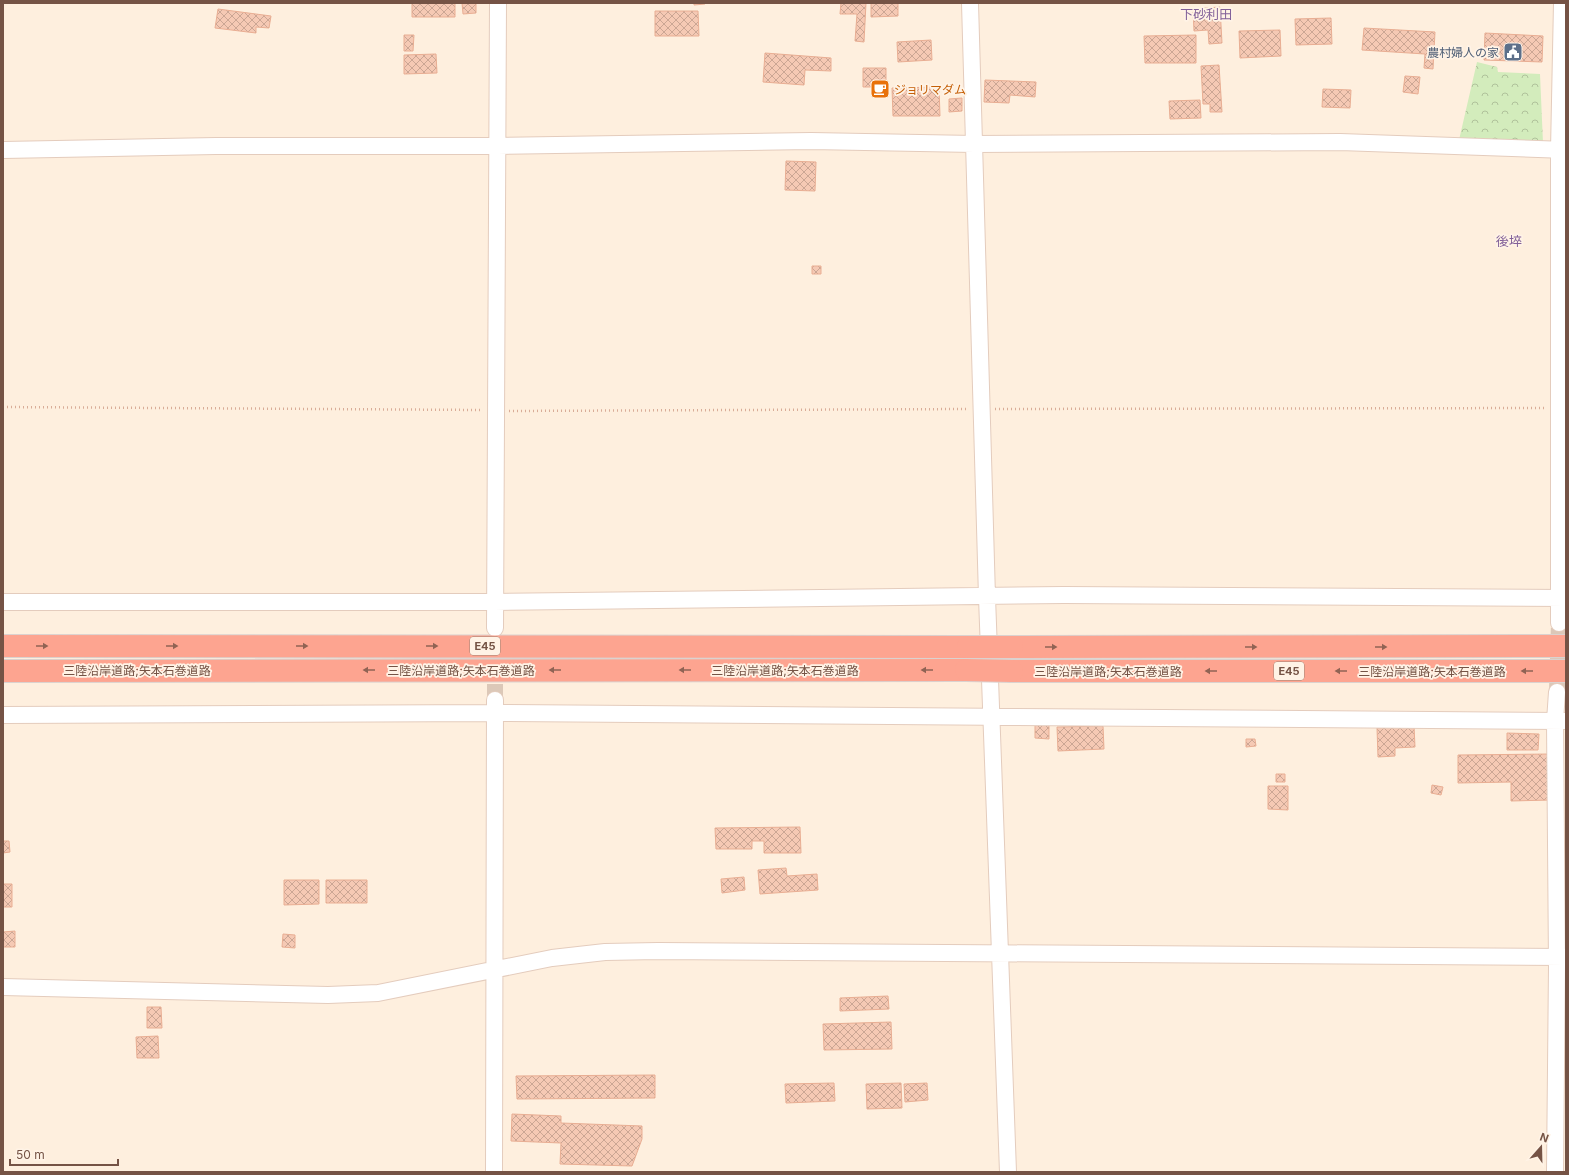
<svg xmlns="http://www.w3.org/2000/svg" width="1569" height="1175" viewBox="0 0 1569 1175" font-family="Inter,'Noto Sans JP',sans-serif">
<style>
.forest{fill:url(#forest-crowns)}
.building{fill:url(#building-cross-hatch);stroke:#e9ae93}
.lines{fill:none;stroke-linecap:round;stroke-linejoin:round}
.minor-tunnel{stroke:#dcc8b8;stroke-width:16;stroke-dasharray:16 8;stroke-linecap:butt}
.minor-casing{stroke:#e4ccbd;stroke-width:18}
.highway-casing{stroke:#dbd2cf;stroke-width:24}
.path{stroke:#d9ac97;stroke-width:2.5;stroke-dasharray:1 3;stroke-linecap:butt}
.minor{stroke:#fff;stroke-width:16}
.highway{stroke:#fda490;stroke-width:22}
.highway-bridge-casing{stroke:#dbd2cf;stroke-width:24;stroke-linecap:butt}
.highway-bridge{stroke:#fda490;stroke-width:22}
.oneway{fill:#906354}
.labels{text-anchor:middle;dominant-baseline:central;stroke-width:3.5;stroke-linejoin:round;paint-order:stroke}
.shield{fill:#fff3e6;stroke:#9e8375;stroke-width:1}
.shield-label{font-size:11px;font-weight:bold;fill:#755345}
.service-label{font-size:12px;fill:#4e5e75;stroke:#fff3e6;text-anchor:end}
.food-label{font-size:12px;fill:#c56008;stroke:#fff3e6;text-anchor:start}
.street-label{font-size:12px;fill:#755345;stroke:#fff3e6}
.neighbourhood-label{font-size:13px;fill:#826099;stroke:#fff3e6}
</style>
<defs>
<pattern id="forest-crowns" width="20" height="18" patternUnits="userSpaceOnUse"><rect width="20" height="18" fill="#d3ecbc"/><path d="M2 6a3 3 0 1 1 6 0M12 15a3 3 0 1 1 6 0" fill="none" stroke="#b0c29b"/></pattern>
<pattern id="building-cross-hatch" width="8" height="8" patternUnits="userSpaceOnUse"><rect width="8" height="8" fill="#f5c9b4"/><path d="M0 0l8 8M0 8l8-8" fill="none" stroke="#cba694"/></pattern>
</defs>
<rect width="100%" height="100%" fill="#feefde"/>
<path class="forest" d="M1477,62L1497,67L1498,72L1540,74L1543,143L1459,140Z"/>
<path class="building" d="M412,3H455V17H412Z
M462,3H476V13L463,14Z
M694,3H705V4L694,5Z
M841,3H866L864,42L855,41L857,14H840Z
M871,3H898V16L871,17Z
M1220,7L1222,43L1209,44L1208,30L1194,31L1193,9Z
M218,9L271,16L269,28L256,27V33L215,28Z
M655,11H698L699,36H655Z
M1331,18L1332,44L1296,45L1295,19Z
M1364,28L1435,32L1433,69L1424,68L1425,54L1362,50Z
M1280,30L1281,56L1240,58L1239,31Z
M1485,33L1543,36L1542,62L1484,60Z
M404,35H414L413,51H404Z
M1196,35V63H1145L1144,36Z
M931,40L932,60L898,62L897,42Z
M765,53L831,58V71L805,70L804,85L763,82Z
M436,54L437,73L404,74V55Z
M1219,65L1222,112H1210V104H1203L1201,66Z
M863,68H886V87H863Z
M1405,76L1420,77L1418,94L1403,92Z
M985,80L1036,82L1035,97L1010,95L1009,103L984,102Z
M939,87L940,116H893L892,88Z
M1323,89L1351,90L1350,108L1322,107Z
M962,98V111L949,112V99Z
M1200,100L1201,118L1170,119L1169,101Z
M786,161L816,162L815,191L785,190Z
M812,266H821V274H812Z
M1035,724H1049V739L1035,738Z
M1103,726L1104,749L1058,751L1057,727Z
M1414,726L1415,747L1395,748V756L1378,757L1377,728Z
M1507,733L1539,734L1538,750H1507Z
M1246,739H1255L1256,746L1246,747Z
M1550,754L1551,800L1511,801V782L1458,783V755Z
M1276,774H1285V782H1276Z
M1432,785L1443,787L1441,795L1431,793Z
M1268,786H1288V810L1268,809Z
M800,827L801,853H764V841H752V849H716L715,828Z
M3,841H9L10,852L3,853Z
M786,868L787,876L817,874L818,890L760,894L758,870Z
M744,877L745,890L722,893L721,879Z
M284,880H319V904L284,905Z
M326,880H367V903H326Z
M3,884H12V907H3Z
M15,931V947H3V932Z
M283,934L295,935V948L282,947Z
M888,996L889,1009L840,1011V998Z
M147,1007H161L162,1028H147Z
M891,1022L892,1049L824,1050L823,1024Z
M158,1036L159,1058H137L136,1037Z
M655,1075V1098L517,1099L516,1076Z
M834,1083L835,1101L786,1103L785,1084Z
M901,1083L902,1108L867,1109L866,1084Z
M927,1083L928,1100L905,1102L904,1084Z
M512,1114L561,1116V1123L642,1126V1139L632,1166L560,1164L561,1143L511,1141Z"/>
<g class="lines">
<path class="minor-tunnel" d="M1557,692L1559,623
M495,700V636"/>
<defs>
<path id="minor" d="M970,3L987,597L1008,1172
M3,150L216,146H498L811,141L974,144L1340,142L1566,150
M3,602H495L1064,595L1566,598
M1559,623V150L1562,3
M495,628L498,3
M3,715L495,713L1566,721
M3,987L328,995L378,993L552,958L605,952L658,951L1566,957
M494,1172L495,700
M1555,1172L1557,965L1555,721L1557,692"/>
<path id="highway" d="M3,646L968,647
M1012,647L1566,646
M3,671L966,670
M1012,671H1566"/>
</defs>
<use href="#minor" class="minor-casing"/>
<use href="#highway" class="highway-casing"/>
<path class="path" d="M3,407L482,410
M995,409L1544,408
M509,411L968,409"/>
<use href="#minor" class="minor"/>
<use href="#highway" class="highway"/>
<defs>
<path id="highway-bridge" d="M968,647H1012
M966,670L1012,671"/>
</defs>
<use href="#highway-bridge" class="highway-bridge-casing"/>
<use href="#highway-bridge" class="highway-bridge"/>
</g>
<defs><path id="oneway-solid" d="M-6-.8H1V-3.2L6.5 0L1 3.2V.8H-6Z"/></defs>
<g class="oneway">
<use href="#oneway-solid" transform="translate(42 646)"/>
<use href="#oneway-solid" transform="translate(172 646)"/>
<use href="#oneway-solid" transform="translate(302 646)"/>
<use href="#oneway-solid" transform="translate(432 646)"/>
<use href="#oneway-solid" transform="translate(1051 647)"/>
<use href="#oneway-solid" transform="translate(1251 647)"/>
<use href="#oneway-solid" transform="translate(1381 647)"/>
<use href="#oneway-solid" transform="translate(369 670) rotate(180)"/>
<use href="#oneway-solid" transform="translate(555 670) rotate(180)"/>
<use href="#oneway-solid" transform="translate(685 670) rotate(180)"/>
<use href="#oneway-solid" transform="translate(927 670) rotate(180)"/>
<use href="#oneway-solid" transform="translate(1211 671) rotate(180)"/>
<use href="#oneway-solid" transform="translate(1341 671) rotate(180)"/>
<use href="#oneway-solid" transform="translate(1527 671) rotate(180)"/>
</g>
<defs>
<symbol id="civic-square" viewBox="-11 -11 22 22"><rect x="-9" y="-9" width="18" height="18" rx="4" fill="#5c6f8a" stroke="#fff3e6"/><path d="M-.6-6.5H3V-4.5H.6V-3L4-1V1h2V6H-6V1h2V-1L-.6-3ZM-1.2 2.5V6h2.4V2.5Z" fill="#fff"/></symbol>
<symbol id="cafe-square" viewBox="-11 -11 22 22"><rect x="-9" y="-9" width="18" height="18" rx="4" fill="#e8710a" stroke="#fff3e6"/><path d="M-5.5-4.5H6V0H3Q3 3.5 0 3.5H-2.5Q-5.5 3.5-5.5 0ZM3-3.2v2h1.7v-2ZM-6 4.5H4V6H-6Z" fill="#fff"/></symbol>
</defs>
<g fill-rule="evenodd">
<use href="#civic-square" x="1502" y="41" width="22" height="22"/>
<use href="#cafe-square" x="869" y="78" width="22" height="22"/>
</g>
<g class="labels">
<g class="shield">
<rect x="470" y="637" width="30" height="18" rx="3"/>
<rect x="1274" y="662" width="30" height="18" rx="3"/>
</g>
<g class="shield-label">
<text x="485" y="646">E45</text>
<text x="1289" y="671">E45</text>
</g>
<g class="service-label">
<text x="1499" y="52">農村婦人の家</text>
</g>
<g class="food-label">
<text x="894" y="89">ジョリマダム</text>
</g>
<g class="street-label">
<text x="137" y="670">三陸沿岸道路;矢本石巻道路</text>
<text x="461" y="670">三陸沿岸道路;矢本石巻道路</text>
<text x="785" y="670">三陸沿岸道路;矢本石巻道路</text>
<text x="1108" y="671">三陸沿岸道路;矢本石巻道路</text>
<text x="1432" y="671">三陸沿岸道路;矢本石巻道路</text>
</g>
<g class="neighbourhood-label">
<text x="1206" y="14">下砂利田</text>
<text x="1509" y="241">後埣</text>
</g>
</g>
<rect width="1569" height="1175" fill="none" stroke="#755345" stroke-width="8"/>
<g transform="translate(1541 1147) rotate(20)" stroke="#fff3e6" stroke-width="3" paint-order="stroke">
<path d="M0-3L7 15L0 10L-7 15Z" fill="#755345"/>
<text y="-6" font-size="11" font-weight="bold" text-anchor="middle" fill="#755345">N</text>
</g>
<path d="M10 1159v6h108v-6" fill="none" stroke="#755345" stroke-width="2"/>
<text x="16" y="1159" font-size="12" fill="#755345" stroke="#fff3e6" stroke-width="3" paint-order="stroke">50 m</text>
</svg>
